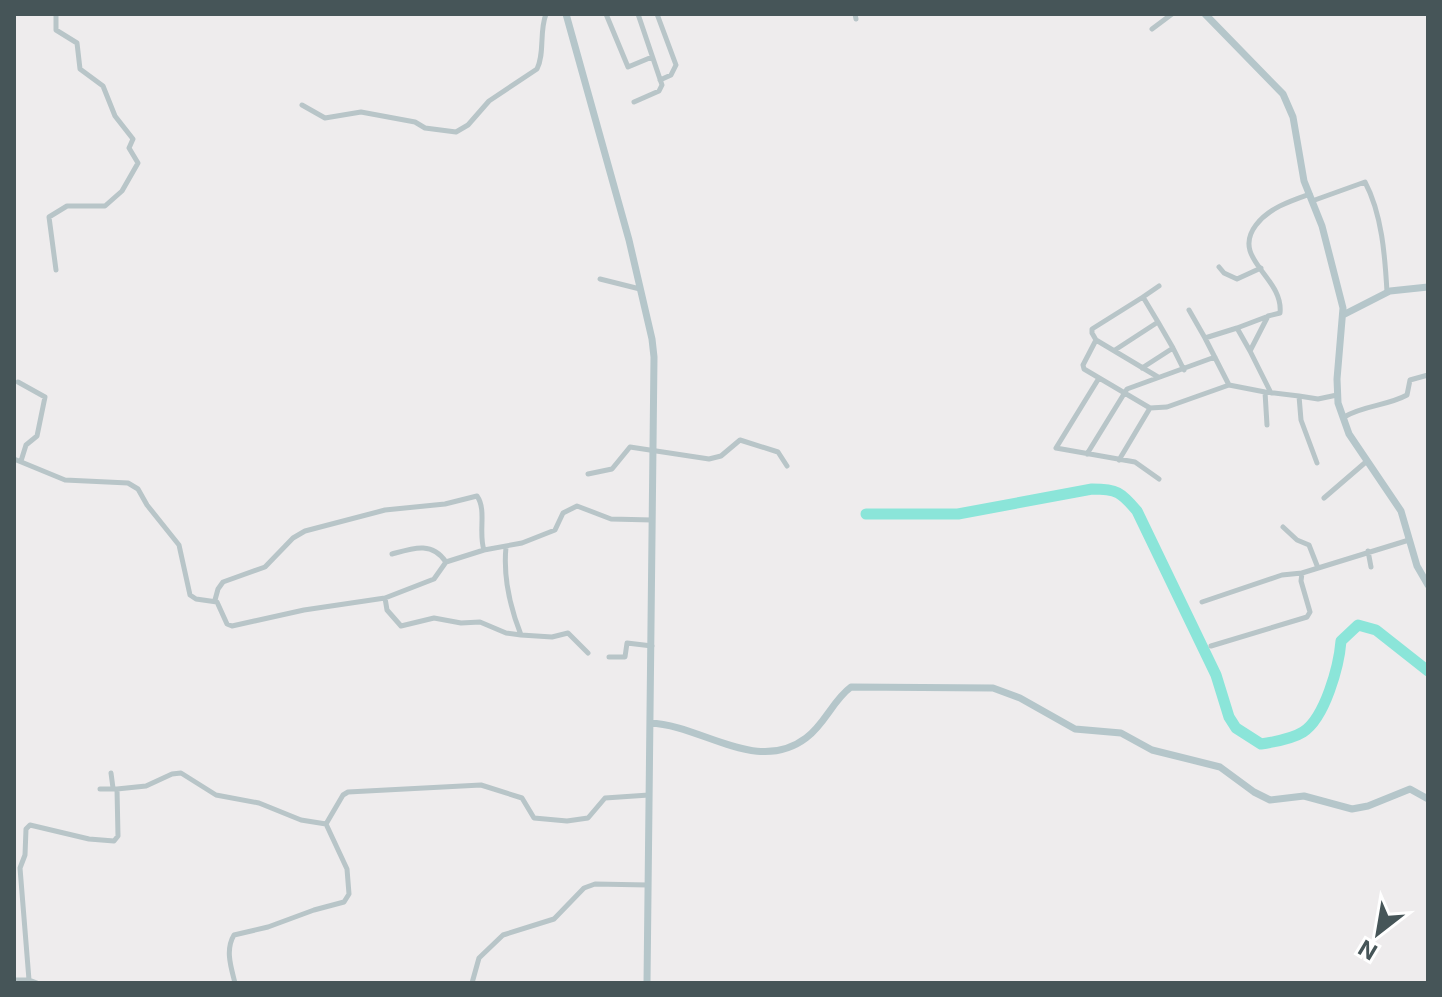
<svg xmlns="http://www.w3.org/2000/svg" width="1442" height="997" viewBox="0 0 1442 997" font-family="Inter,sans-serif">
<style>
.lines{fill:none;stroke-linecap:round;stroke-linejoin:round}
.river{stroke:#8be5d9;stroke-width:11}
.street{stroke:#b8c5c8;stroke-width:5}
.secondary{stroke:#b5c6ca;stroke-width:7}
</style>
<rect width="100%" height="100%" fill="#eeeced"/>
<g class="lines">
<path class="river" d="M866,514H958L1092,489C1117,489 1121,492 1137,511L1216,675L1229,717L1236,728L1261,744C1274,742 1292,739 1303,732C1325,718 1339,666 1341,641L1358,625L1376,630L1428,671"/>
<path class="street" d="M606,14L628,67L652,57
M657,14L676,65L671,75L660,80
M855,14L856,19
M1152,29L1172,14
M634,102L659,91L662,85L638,14
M302,105L325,118L361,112L415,122L425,128L456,132L468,125L489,101L537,69C545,53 539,32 546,14
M1312,201L1365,182C1382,214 1385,256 1387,292
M1219,267L1224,273L1237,279L1261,268
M56,270L49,217L67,206H105L122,191L138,163L129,148L133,139L115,116L103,86L80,69L77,43L56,30V14
M600,279L640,289
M1143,297L1159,286
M1189,310L1205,338
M1237,328L1266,317
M1096,340L1092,333V329L1143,297L1158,322
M1115,350L1158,322L1173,348
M1250,351L1237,328L1205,338L1229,385L1265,392
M1142,368L1173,348L1184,370
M1099,378L1056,448L1135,462L1159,479
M18,382L45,397L37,436L26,445L21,461
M1271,393L1250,351L1268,316L1280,313C1284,277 1230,259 1256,225C1269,208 1290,201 1310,194
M1150,408L1084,369L1083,365L1096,340L1158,377
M1344,417C1364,405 1387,406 1407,395L1410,380L1428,375
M1267,425L1265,392L1299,396
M1087,454L1127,389L1215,357
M14,459L65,480L128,483L138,489L147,505L179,545L190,595L196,599L217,602L227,624L232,626L304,610L385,598L434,579L446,562L484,550L522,543L555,530L563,513L577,506L611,519L652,520
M1119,460L1150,408L1167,407L1229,385
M1317,463L1301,420L1299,396L1318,399L1337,395
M588,474L612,469L630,447L709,459L721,456L740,440L778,452L787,466
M1324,498L1367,461
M1283,527L1297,540L1309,545L1318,568
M1368,551L1371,567
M392,554C413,548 432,541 446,562
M385,598L387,610L401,626L434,618L461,623L480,622L506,633L521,635C510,607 503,577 506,547
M215,600L218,589L223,582L265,567L293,538L305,531L385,510L445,504L477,496C487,510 478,533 484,550
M1202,602L1282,575L1302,573
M521,635L552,637L568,633L588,653
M1211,646L1307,617L1310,612L1301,581L1302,573L1409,540
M609,657H625L627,643L652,646
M111,773L113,788
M100,789H117
M326,824L343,795L348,792L481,785L522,798L534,818L567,821L588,818L605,798L649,795
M14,980H29L37,983
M29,980L20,868L25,855L26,829L30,825L89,839L114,841L118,836L117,789L146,786L172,774L181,773L216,795L259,803L301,820L326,824L347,869L349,894L344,902L314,910L268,927L234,935C225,950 231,967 235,983
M472,983L479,958L503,935L554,919L584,888L595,884L648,885"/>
<path class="secondary" d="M566,14L629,240L652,339L654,357L647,983
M1205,14L1283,94L1293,117L1304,181L1322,226L1343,308L1337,379L1338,403L1349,434L1401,511L1417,566L1428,585
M1343,315L1390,291L1428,287
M650,723C702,725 757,775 806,738C825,724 833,700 851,687L993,688L1020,698L1075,729L1121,733L1152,750L1220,767L1254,792L1270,800L1304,796L1352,809L1368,806L1410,789L1428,799"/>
</g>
<rect width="1442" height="997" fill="none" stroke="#465558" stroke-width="32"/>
<g transform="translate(1378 933) rotate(211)" stroke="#ffffff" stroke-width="6" paint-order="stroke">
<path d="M0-6L14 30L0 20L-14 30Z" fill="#465558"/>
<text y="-12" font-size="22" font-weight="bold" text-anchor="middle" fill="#465558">N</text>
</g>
</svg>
